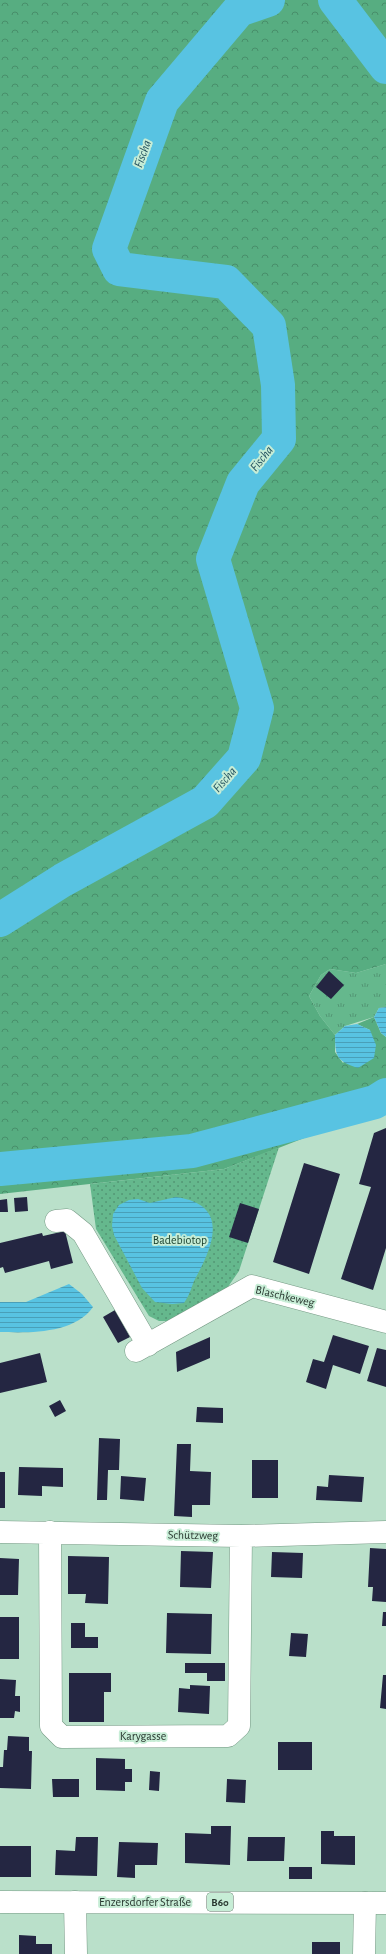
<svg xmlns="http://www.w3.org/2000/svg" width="386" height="1954" viewBox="0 0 386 1954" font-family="'Alegreya Sans',sans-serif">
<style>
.grass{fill:url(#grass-tufts)}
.forest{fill:url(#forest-crowns)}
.park{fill:url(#park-dots)}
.water{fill:url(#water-rules)}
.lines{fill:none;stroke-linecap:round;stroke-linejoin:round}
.river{stroke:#58c3e2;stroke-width:34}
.building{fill:#242642}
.minor-casing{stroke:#759984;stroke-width:23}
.major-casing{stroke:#759984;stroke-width:23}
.minor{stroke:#fff;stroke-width:22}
.major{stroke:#fff;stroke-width:22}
.labels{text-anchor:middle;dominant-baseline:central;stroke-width:4;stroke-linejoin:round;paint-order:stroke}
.shield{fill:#c7edd6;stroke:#586e61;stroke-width:1}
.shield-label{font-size:11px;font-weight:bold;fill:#28372f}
.park-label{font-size:12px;fill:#1d4330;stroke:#c7edd6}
.street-label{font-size:12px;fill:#28372f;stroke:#c7edd6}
.water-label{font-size:13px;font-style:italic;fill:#23515f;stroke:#c7edd6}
</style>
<defs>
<pattern id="grass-tufts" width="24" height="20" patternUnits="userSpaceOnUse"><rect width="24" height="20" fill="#65b88d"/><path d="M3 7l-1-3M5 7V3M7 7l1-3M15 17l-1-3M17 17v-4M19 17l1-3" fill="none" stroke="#539674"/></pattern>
<pattern id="forest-crowns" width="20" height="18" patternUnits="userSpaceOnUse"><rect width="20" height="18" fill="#57ad81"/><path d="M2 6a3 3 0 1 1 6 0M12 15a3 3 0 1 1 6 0" fill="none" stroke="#488e6a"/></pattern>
<pattern id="park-dots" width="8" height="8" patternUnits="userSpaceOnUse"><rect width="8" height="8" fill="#65b88d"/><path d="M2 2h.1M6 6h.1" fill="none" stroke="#539674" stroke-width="1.8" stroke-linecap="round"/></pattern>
<pattern id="water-rules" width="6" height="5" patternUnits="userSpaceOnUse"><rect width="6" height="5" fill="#58c3e2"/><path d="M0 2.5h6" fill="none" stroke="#499fb8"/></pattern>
</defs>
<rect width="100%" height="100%" fill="#bae0ca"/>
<path class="grass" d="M386,964V1007L379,1008L374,1017L345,1026L335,1035L320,1016L309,996L321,975L330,969L356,973Z"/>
<path class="forest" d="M0,0H386V964L356,973L330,969L321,975L309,996L320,1016L335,1035V1052L343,1063L370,1030L357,1024L374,1017L381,1033L386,1037V1103L366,1114L224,1169L0,1194Z"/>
<path class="park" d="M279,1147L239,1271L223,1294L170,1321H159L149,1316L96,1229L90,1184L224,1169Z"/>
<path class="water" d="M386,1007V1037L381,1033L374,1017L379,1008Z
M357,1024L370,1030L376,1045L374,1058L358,1068C337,1061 335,1057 335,1035L345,1026Z
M176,1197C231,1205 213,1246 194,1281C191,1289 189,1296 184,1303L172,1304L155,1302L142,1288L114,1235L112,1226L113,1214L119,1205L129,1200L138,1199L150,1203Z
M69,1284L82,1294L93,1307C74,1334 29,1333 0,1332V1302H26Z"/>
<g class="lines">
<path class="river" d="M335,0L386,67
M0,920L63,880L205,802L244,758L257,708L213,559L243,483L279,439L278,385L269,326L226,282L119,269L109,249L162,101L239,10L268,0
M0,1169L192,1151L375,1102L386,1095"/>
</g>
<path class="building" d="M329,971L344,985L331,999L316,987Z
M386,1128V1248L373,1290L341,1279L371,1187L359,1184L374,1133Z
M304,1163L340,1174L309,1274L273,1262Z
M27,1197L28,1211L15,1212L14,1198Z
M7,1199L8,1212H0V1200Z
M240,1203L259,1209L248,1243L229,1237Z
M65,1231L73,1263L51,1269L49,1261L5,1273L3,1267L0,1268V1243L42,1233L43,1236Z
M115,1310L130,1337L118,1343L103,1317Z
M333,1335L369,1346L360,1374L333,1365L326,1389L306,1382L313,1359L324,1362Z
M210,1337V1358L177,1372L176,1352Z
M377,1348L386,1350V1387L367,1381Z
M40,1353L47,1382L0,1393V1363Z
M60,1400L66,1411L55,1417L49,1406Z
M197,1407L223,1408V1423L196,1422Z
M99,1438L120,1439L119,1470H108L107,1500H97Z
M177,1444H191L190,1471L211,1472L210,1505H192V1517L174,1516Z
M252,1460H278V1498H252Z
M19,1467L63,1468V1487L42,1486V1496L18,1495Z
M0,1472H5V1508H0Z
M329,1475L364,1477L362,1502L316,1500L317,1486L328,1487Z
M121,1476L146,1478L144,1501L120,1499Z
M370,1548L386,1549V1602L372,1601L373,1587H368Z
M181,1551L213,1552L211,1588L180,1587Z
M272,1552L303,1553L302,1578L271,1577Z
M68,1556L109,1557L108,1604L85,1603L86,1594H68Z
M0,1558L19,1559L18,1595H0Z
M383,1612H386V1626H382Z
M167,1613L212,1614L211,1654L166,1653Z
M0,1617H19V1659H0Z
M71,1623H85V1637H98V1648H71Z
M291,1633L308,1634L306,1657L289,1656Z
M185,1663H225V1681H207V1673H185Z
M69,1673H111V1692H104V1722H69Z
M383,1675H386V1709L380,1708Z
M0,1679L16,1680L15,1696H20V1712L15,1711L14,1718H0Z
M190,1685L210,1686L209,1714L178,1712L179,1688L190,1689Z
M8,1736L29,1737V1751H32L31,1789L0,1788V1767H3L4,1750H7Z
M278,1742H312V1770H278Z
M96,1758L125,1759V1769H132V1782H125V1791L96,1790Z
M150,1771L160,1772L159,1791L149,1790Z
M52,1779H79V1797H53Z
M227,1779L246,1780L245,1803L226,1802Z
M211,1826H231L230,1865L185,1863V1833L211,1834Z
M321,1831H334V1836H355V1865L321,1864Z
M76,1837H98L97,1876L55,1875L56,1850L75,1851Z
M248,1837H285L284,1861H247Z
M119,1842L158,1843L157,1865H135V1878L117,1877Z
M0,1846H31V1877H0Z
M289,1867H312V1879H289Z
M19,1935L36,1936V1944H52V1954H19Z
M312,1942H340V1954H312Z"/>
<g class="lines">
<defs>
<path id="minor" d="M56,1221L67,1220L83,1233L148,1345
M136,1351L252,1286L386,1322
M0,1532L241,1536L386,1532
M50,1532L51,1726L62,1737L228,1736L239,1726L241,1536
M75,1902L76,1954
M364,1954L365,1903"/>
<path id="major" d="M0,1902L386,1903"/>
</defs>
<use href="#minor" class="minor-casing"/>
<use href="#major" class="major-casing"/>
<use href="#minor" class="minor"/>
<use href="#major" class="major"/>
</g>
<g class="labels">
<rect class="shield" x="207" y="1893" width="26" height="18" rx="3"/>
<g class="shield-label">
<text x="220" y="1902">B60</text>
</g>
<g class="park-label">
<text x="180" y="1240">Badebiotop</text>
</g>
<g class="street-label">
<text transform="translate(285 1296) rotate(13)">Blaschkeweg</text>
<text transform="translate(193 1535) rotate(1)">Schützweg</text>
<text x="143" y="1736">Karygasse</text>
<text x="145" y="1902">Enzersdorfer Straße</text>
</g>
<g class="water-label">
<text transform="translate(143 154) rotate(-70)">Fischa</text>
<text transform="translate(262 459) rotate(-51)">Fischa</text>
<text transform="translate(225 780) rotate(-49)">Fischa</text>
</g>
</g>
</svg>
